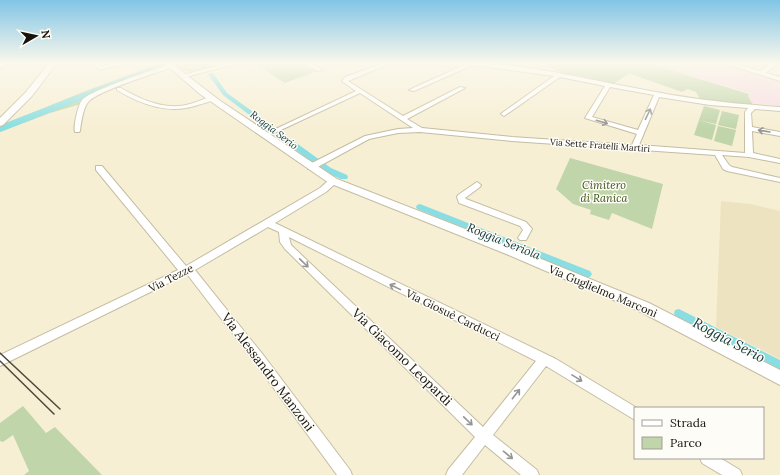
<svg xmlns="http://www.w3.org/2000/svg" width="780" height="475" viewBox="0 0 780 475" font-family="Lora,serif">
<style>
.built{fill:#ede3c0}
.education{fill:#f8dde4}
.green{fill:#c0d5aa}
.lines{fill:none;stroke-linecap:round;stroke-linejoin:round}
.canal{fill:#88dee2;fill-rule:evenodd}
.river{fill:#88dee2;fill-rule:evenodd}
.street-casing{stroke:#c4bda3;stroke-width:2}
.secondary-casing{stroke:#c4bda3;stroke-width:2}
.street{fill:#fff;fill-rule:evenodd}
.secondary{fill:#fff;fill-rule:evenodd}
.tram{stroke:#4c483b;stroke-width:1.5}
.oneway{stroke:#969591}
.labels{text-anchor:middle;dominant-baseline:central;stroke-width:3;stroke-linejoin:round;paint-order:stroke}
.far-street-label{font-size:9px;fill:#16130a;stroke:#fefcf7}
.far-water-label{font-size:10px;font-style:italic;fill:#0a3537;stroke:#fefcf7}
.park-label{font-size:11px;font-style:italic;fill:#3b5417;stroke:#fefcf7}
.street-label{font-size:11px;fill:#16130a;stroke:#fefcf7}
.water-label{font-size:12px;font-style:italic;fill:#0a3537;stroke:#fefcf7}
.near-street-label{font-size:13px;fill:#16130a;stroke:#fefcf7}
.near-water-label{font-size:14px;font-style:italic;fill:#0a3537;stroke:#fefcf7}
</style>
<rect width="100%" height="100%" fill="#f7efd4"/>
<path class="built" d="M721,201L751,204L780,211V359L716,327Z"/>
<path class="education" d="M659,63H718L780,82V106L752,103L748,95L749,93L660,67Z"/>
<path class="green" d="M161,63L166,66L93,95L81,104L50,113L0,132V126L83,92Z
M174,63H205L213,66C197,71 186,77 174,63Z
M254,63H301L317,71L285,83Z
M547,63H657V66L660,67L749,94L748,96L753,105L700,99L696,92L688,89L682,92L631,74L627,75L613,84C595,80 558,78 547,63Z
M704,106L720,110L716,124L699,120Z
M722,111L739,115L736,129L718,125Z
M699,120L716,125L712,140L694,135Z
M718,126L736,130L732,146L714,141Z
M570,158L663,184L652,229L612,213L609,220L590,214L591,210L573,204L556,189Z
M23,406L46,433L55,427L102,475H24L29,471L13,435L3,442L0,441V423Z"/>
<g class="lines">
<path class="canal" d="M195,63H202L208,66L205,68Z
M209,73H213L227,93L331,168L347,175L348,177L347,179H341L325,172L223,95L208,74Z
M420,204L590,271L592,274L590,277H584L417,209L416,207L417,205Z
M679,309L780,360V371L675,316L674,313L675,310Z"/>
<path class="river" d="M161,63H173L171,65L0,132V125Z"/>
<defs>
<path id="street" d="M4,63H12L0,68V64Z
M93,63H99L101,66L116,63H125L100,70Z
M229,63H238L182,78L179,76Z
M303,63H310L323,70L318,71Z
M384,63H391L348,81L403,116L460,87L465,88L407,119L422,128L512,137L632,145L637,134L585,118L605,86L560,77L504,116L501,114L502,113L554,76L473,65L414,91L409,90L466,64L465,63C526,63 586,79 645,90C690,99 735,104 780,107V111L755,109L751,113L752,127L780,132V136L752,131L753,153L780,159V163L749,157L722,155L729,165L732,167L780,178V182L727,171L723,169L715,155L512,141L420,132L398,133L369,139L314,169H308V165L365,136L398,129L413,128L360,93L268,136L266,137L263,135L356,91L343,82L342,81L345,77ZM610,87L654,95L638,130L592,117ZM659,97L710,105L748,108L745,112V153L639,145Z
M723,63H731L760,71L768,66L764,63H770L774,66L766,73L780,77V81Z
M171,64L173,65V67C156,73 100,90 89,101C83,107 81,123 80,131L79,132H75C73,127 78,105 82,100C91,90 156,69 171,64Z
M117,88H121C140,99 163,110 186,105C195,103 203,99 212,96L215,98C211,102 204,103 198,105C169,115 142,105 117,90Z
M96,166H102L186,266L320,188L330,179H336L337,181L336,183L326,192L275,223L556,359L637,408H635V420L546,366L493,435L537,470L539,475H521L485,445L462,475H446L448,470L475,437L285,249L280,242L279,232L268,227L195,270L264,356L350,470L352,475H337L256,364L187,274L0,366V355L178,270L96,170ZM289,237L536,361L483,427L291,245Z
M477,182L481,185L480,187L465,198L466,199L526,222L532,229L526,240H520L518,238L523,230L520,226L459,203L457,197L458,195Z
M700,458H720L740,470L742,475H722L702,463Z"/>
<path id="secondary" d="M49,63H57L32,96L3,125L0,126V118L26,92Z
M164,63H171L219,100L337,179L519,250L649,303L780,370V385L639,311L511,256L329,183L200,94Z"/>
</defs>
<use href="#street" class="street-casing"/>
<use href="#secondary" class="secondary-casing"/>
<use href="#street" class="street"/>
<use href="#secondary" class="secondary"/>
<path class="tram" d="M0,353L60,409
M0,361L54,414"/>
</g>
<defs><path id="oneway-shaft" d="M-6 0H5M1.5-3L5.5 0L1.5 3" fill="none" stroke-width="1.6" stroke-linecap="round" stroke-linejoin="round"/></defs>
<g class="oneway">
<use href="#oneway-shaft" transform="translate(648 114) rotate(-64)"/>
<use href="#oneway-shaft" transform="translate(602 122) rotate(16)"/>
<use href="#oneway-shaft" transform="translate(764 131) rotate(-171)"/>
<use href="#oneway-shaft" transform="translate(304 263) rotate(44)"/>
<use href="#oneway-shaft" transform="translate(395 287) rotate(-154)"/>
<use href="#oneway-shaft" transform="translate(577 378) rotate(32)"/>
<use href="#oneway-shaft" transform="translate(516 394) rotate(-52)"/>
<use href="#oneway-shaft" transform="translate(468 421) rotate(44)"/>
<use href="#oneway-shaft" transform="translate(508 455) rotate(39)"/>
</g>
<linearGradient id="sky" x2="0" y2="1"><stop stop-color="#81c5e6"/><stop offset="0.49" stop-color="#fbf8ec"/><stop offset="1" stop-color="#fbf8ec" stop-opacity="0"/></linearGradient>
<rect width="780" height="129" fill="url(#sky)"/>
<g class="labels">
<g class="far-street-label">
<text transform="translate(600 145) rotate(4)">Via Sette Fratelli Martiri</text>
</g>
<g class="far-water-label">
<text transform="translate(274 130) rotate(37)">Roggia Serio</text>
</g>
<g class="park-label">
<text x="604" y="185">Cimitero<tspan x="604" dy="13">di Ranica</tspan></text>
</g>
<g class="street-label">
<text transform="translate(171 278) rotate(-27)">Via Tezze</text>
<text transform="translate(603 291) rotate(23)">Via Guglielmo Marconi</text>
<text transform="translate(453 315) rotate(26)">Via Giosuè Carducci</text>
</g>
<g class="water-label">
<text transform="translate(504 241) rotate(22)">Roggia Seriola</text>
</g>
<g class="near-street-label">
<text transform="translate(402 357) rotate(44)">Via Giacomo Leopardi</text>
<text transform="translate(268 372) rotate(53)">Via Alessandro Manzoni</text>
</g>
<g class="near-water-label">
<text transform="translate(729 340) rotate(28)">Roggia Serio</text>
</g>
</g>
<rect x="634" y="407" width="130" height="52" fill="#fefcf7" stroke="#a19f98"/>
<rect x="642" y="420" width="20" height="6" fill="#ffffff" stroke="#a19f98"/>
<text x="670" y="427" font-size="12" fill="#16130a">Strada</text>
<rect x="642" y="437" width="20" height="12" fill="#c0d5aa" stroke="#a19f98"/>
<text x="670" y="447" font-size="12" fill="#16130a">Parco</text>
<g transform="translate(36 36) rotate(81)" stroke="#fefcf7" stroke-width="3" paint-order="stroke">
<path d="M0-3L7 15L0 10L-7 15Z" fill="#16130a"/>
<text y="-6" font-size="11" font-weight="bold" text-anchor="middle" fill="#16130a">N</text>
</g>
</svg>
